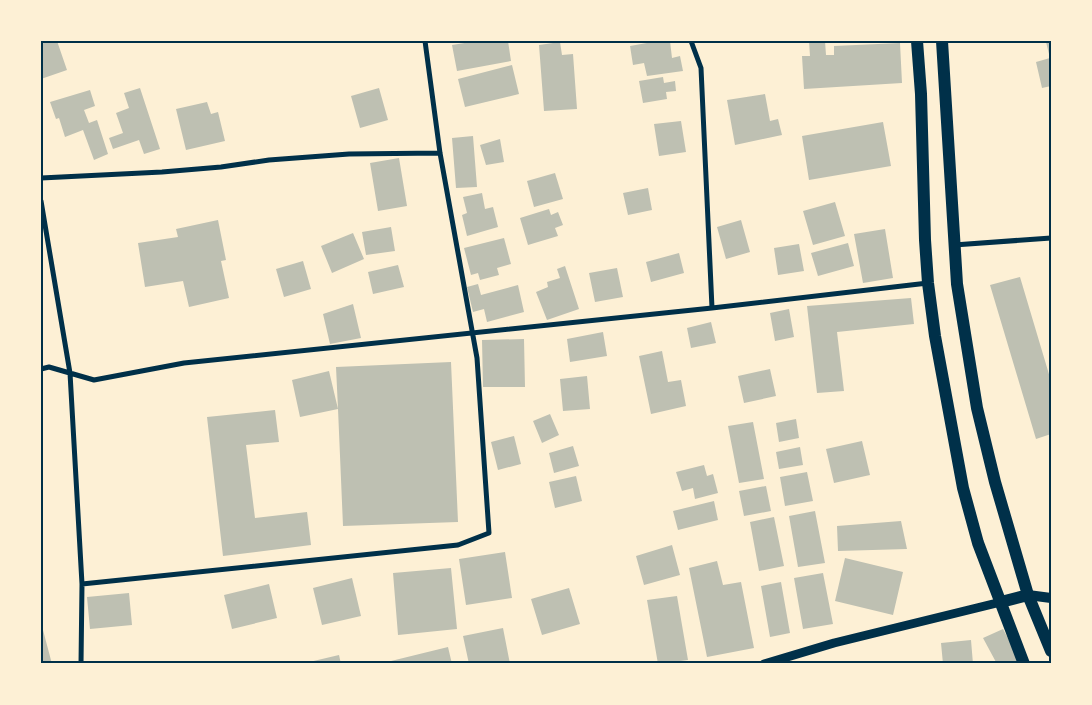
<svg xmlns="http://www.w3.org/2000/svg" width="1092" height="705" viewBox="0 0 1092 705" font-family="'Open Sans',sans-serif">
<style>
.building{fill:#bec0b2}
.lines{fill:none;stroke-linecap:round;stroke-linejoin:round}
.minor{stroke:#003049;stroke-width:5}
.tertiary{stroke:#003049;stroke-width:9}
.secondary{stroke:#003049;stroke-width:10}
.trunk{stroke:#003049;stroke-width:12}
.neatline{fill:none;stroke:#003049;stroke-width:2}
</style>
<rect width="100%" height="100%" fill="#fdf0d5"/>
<path class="building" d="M49,41H57L67,70L41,79V44Z
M477,41H508L511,61L457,71L452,45Z
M658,41H670L672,58L680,56L683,71L647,76L644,63L633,65L630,46Z
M809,41H825L826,55H834V46L900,43L902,83L804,89L802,56H810Z
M1051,41V86L1042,88L1036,62L1050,58L1046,42Z
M560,42L562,55L573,54L577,109L544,111L539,45Z
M512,65L519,94L465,107L458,79Z
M663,77L664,83L675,81L676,91L666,92L667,99L643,103L639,81Z
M140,88L160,149L144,154L139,140L113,149L109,138L123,133L116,113L129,108L124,93Z
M379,88L388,120L360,128L351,96Z
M90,90L95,106L84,110L89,123L97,120L108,154L94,160L83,130L65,137L59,118L56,119L50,102Z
M765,94L770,121L778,119L782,135L735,145L727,100Z
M207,102L211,114L218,112L225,141L186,150L176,109Z
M681,121L686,152L659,156L654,124Z
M883,122L891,166L809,180L802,136Z
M473,136L477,187L456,188L452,138Z
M500,139L504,162L486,165L480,145Z
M399,158L407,206L378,211L370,163Z
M555,173L563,199L534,207L527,181Z
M648,188L652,210L628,215L623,193Z
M482,193L485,209L493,207L498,227L467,236L462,215L467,213L463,197Z
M835,202L845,236L813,245L803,211Z
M549,209L551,215L558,212L563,225L555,228L558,236L528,245L520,218Z
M218,220L226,260L221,261L229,298L189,307L183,281L145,287L138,243L178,237L176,229Z
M741,220L750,252L726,259L717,227Z
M391,227L395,251L366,255L362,232Z
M885,229L893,278L863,283L854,234Z
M353,233L364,259L332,273L321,246Z
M504,238L511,264L497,268L499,275L480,280L478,273L471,275L464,248Z
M848,243L854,266L818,276L811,253Z
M799,244L804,271L778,275L774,248Z
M679,253L684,273L651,282L646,262Z
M303,261L311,289L284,297L276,269Z
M398,265L404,287L373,294L368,272Z
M565,266L579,309L547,320L536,292L548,287L547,282L560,278L557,269Z
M617,268L623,297L595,302L589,273Z
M1020,277L1051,381V434L1036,439L990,285Z
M478,284L481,295L518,285L524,312L487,322L484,309L473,312L467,287Z
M911,298L914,324L837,332L844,391L817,393L807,306Z
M353,304L361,338L330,344L323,314Z
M789,309L794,337L775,341L770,313Z
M711,322L716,343L691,348L687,328Z
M603,332L607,356L570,362L567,339Z
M524,339L525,387H483L482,340Z
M662,351L668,382L681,380L686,406L651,414L639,356Z
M451,362L458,522L343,526L338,409L300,417L292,380L329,371L338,409L336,367Z
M770,369L776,396L744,403L738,376Z
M587,376L590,409L563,411L560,379Z
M275,410L279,442L246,445L255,518L307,512L311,545L223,556L207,417Z
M550,414L559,435L542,443L533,421Z
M796,419L799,438L779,442L776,423Z
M753,422L764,479L739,483L728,426Z
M514,436L521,464L498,470L491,442Z
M862,441L870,475L834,483L826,449Z
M573,446L579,466L554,473L549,453Z
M800,447L803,465L779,469L776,452Z
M704,465L707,476L713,474L718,493L695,499L693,488L682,491L676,472Z
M807,472L813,501L785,506L780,477Z
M576,476L582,501L555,508L549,482Z
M766,486L771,511L744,516L739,491Z
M714,501L718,520L678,530L673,511Z
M815,511L825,563L798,567L789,516Z
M774,517L784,566L759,571L750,522Z
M901,521L907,549L838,551L837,526Z
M672,545L680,575L644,585L636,556Z
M505,552L512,598L466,605L459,559Z
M845,558L903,572L893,615L835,601Z
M717,561L723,585L741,582L754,648L707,657L689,568Z
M451,568L457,629L398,635L393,573Z
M823,573L833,624L803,629L794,578Z
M352,578L361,616L322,625L313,588Z
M781,582L790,633L770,637L761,586Z
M269,584L277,618L232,629L224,595Z
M569,588L580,624L542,635L531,599Z
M129,593L132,625L90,629L87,597Z
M677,596L688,660L658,664L647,600Z
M503,628L510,664H469L463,636Z
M1003,629L1020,661L1014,664H997L983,638Z
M41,630H43L52,664H41Z
M971,640L973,664H943L941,643Z
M448,647L452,664H392L391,661Z
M339,655L341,664H305V663Z"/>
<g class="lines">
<path class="minor" d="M691,41L701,68L712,308
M41,178L162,172L221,167L269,160L349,154L440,153
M41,201L70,373L82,584L81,664
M954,245L1051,238
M41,369L49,367L94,380L184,363L712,308L928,283
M82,584L458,545L489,533L477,358L440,153L425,41"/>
<path class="tertiary" d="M764,664L834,643L1001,602"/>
<path class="secondary" d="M1028,595L1051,598"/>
<path class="trunk" d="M917,41L921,94L925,240L928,283L935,336L963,488L978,543L1024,664
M942,41L957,284L977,408L995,482L1028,595L1051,651
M1001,602L1028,595"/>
</g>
<rect width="1092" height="705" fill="none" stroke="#fdf0d5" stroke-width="85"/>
<rect x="42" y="42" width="1008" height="620" class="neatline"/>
</svg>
